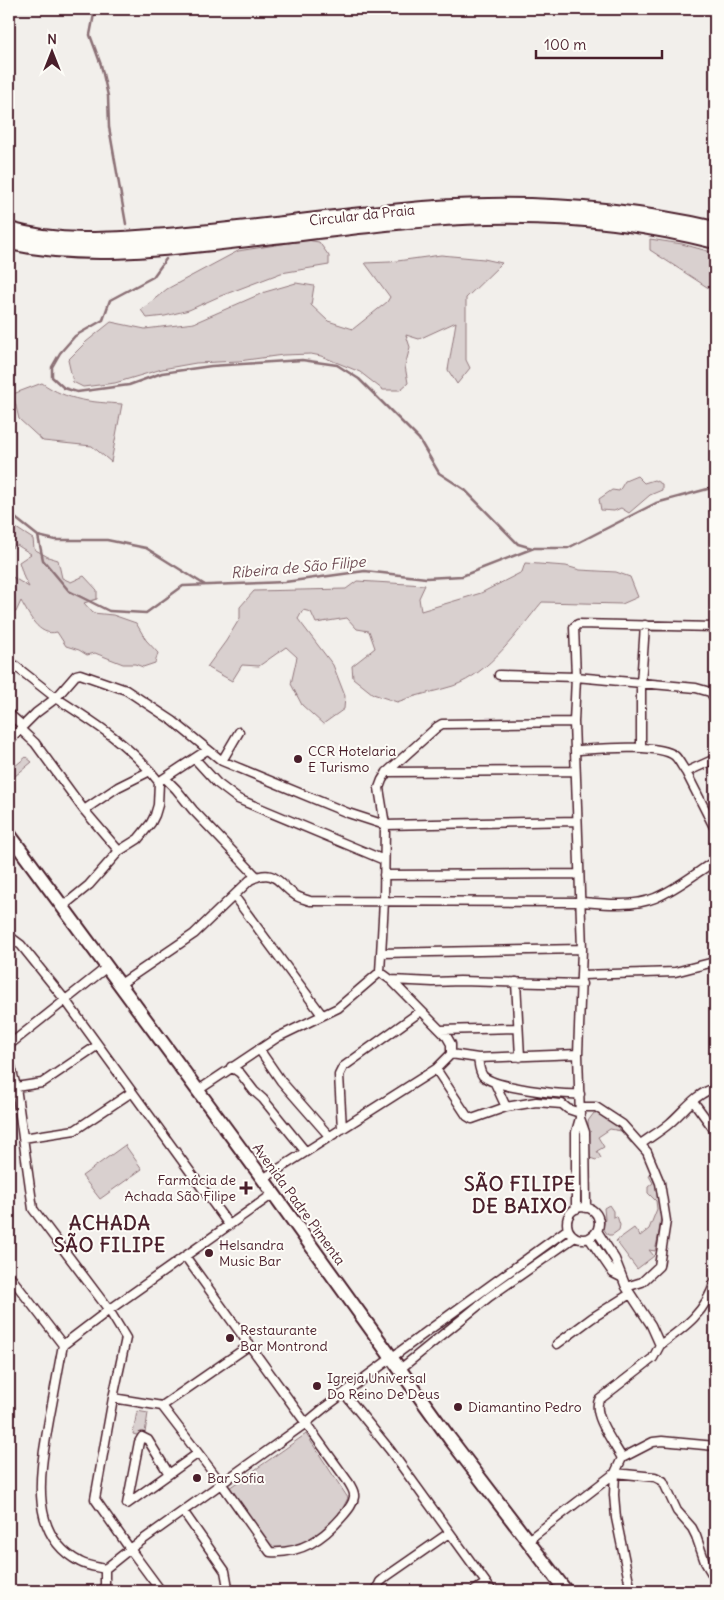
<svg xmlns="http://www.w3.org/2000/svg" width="724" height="1600" viewBox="0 0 724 1600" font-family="Delius,sans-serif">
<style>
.green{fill:#d9d0cf;stroke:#92787d}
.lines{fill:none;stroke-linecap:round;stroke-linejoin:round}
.stream{stroke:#8b6f75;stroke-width:2.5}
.minor-casing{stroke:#4a1f2b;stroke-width:11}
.primary-casing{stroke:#4a1f2b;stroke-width:16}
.trunk-casing{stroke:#4a1f2b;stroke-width:18}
.minor{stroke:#fdfcf7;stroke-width:8}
.primary{stroke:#fdfcf7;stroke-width:12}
.trunk{stroke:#fdfcf7;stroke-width:14}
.poi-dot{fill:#4a1f2b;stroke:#fdfcf7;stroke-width:2}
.labels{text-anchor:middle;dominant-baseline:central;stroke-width:4;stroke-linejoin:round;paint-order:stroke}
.street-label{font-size:14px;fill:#4a1f2b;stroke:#fdfcf7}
.poi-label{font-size:14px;fill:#4a1f2b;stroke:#fdfcf7;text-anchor:start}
.water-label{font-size:15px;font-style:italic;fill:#704e56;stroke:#fdfcf7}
.district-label{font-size:19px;font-weight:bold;letter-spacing:1px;fill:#4a1f2b;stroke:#fdfcf7}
</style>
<rect width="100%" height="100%" fill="#f2efeb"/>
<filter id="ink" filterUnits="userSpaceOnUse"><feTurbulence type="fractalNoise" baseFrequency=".02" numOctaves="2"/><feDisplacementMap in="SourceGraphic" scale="10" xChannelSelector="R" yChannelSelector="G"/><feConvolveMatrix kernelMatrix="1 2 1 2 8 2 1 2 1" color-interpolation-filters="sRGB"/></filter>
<g filter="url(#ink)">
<path class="green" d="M650,239L682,244L715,253V290L707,287L650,250Z
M307,240L319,242L329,256V265L281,273L218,297L189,310L165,316L147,318L141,310L167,289L238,251Z
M441,255L484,259L502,263L466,298V360L470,368L457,384L448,370L456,322L419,339L406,335L410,347L405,366L408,383L400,390H383L360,372L321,356L311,354L283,355L239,361L196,363L162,369L115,383L83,387L73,382L68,360L86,342L111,322L145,329L194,323L265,292L296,283L314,286L311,305L328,321L353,329L387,302L390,297L365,263L390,262Z
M42,383C68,401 91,402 122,404L111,462L92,446L43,441L19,419L13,394Z
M637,476L644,483L654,480L662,484V490L650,495L629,513L621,508L614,511L601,510L599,499L612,490L619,491L625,481Z
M9,521L16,528L33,539L34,549L48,557L58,560L62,578L71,582L84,576L97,590V599L84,603L93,613L113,615L136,623L146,640L158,653L155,663L143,667L135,664H123L95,653L87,655L79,650L66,646L57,632C38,637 29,614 21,601L16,612L9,610V575L29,587L24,578L19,562L31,554L17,545L9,549Z
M525,563L566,566L580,570L616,572L630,577L638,597L622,604L542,602C517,632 490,673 453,686C434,692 415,695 397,702L373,694L353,678L352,666L375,648L369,631L357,629L347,618L316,623L311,612L303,610L298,619L333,665L345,696L344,709L323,724L302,705L291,684L297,657L286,647L259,666L242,665L232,681L207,667L226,641L240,618V607L254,591L346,589L357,581L425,585L419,598L421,611L481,593L522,572Z
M26,757L32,762L9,781V771Z
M598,1112L616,1123L634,1141L631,1143L621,1131L610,1129L598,1137L604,1147L597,1151L601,1158L596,1160L590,1158L588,1121L594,1113Z
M125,1145L142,1169L100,1199L82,1176Z
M653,1174C664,1202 662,1222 655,1251L649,1250L654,1256L637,1269L616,1241L634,1228L640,1236L649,1229L657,1209L656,1201L648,1193V1187L653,1183L649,1176Z
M609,1205L613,1211V1217L617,1216L620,1225L619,1230L612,1235H608L603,1228L605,1219L604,1208Z
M137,1411L148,1413L145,1433L140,1436L133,1434Z
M306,1434L348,1498C344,1505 340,1515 334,1522C319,1540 294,1551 271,1549L229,1488Z"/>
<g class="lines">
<path class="stream" d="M95,9L90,35L101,65L108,96L109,127L126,224
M166,259L153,277L110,300L103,320L75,336L60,353L52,367V377L64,388L77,392L129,385L162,373L211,366L302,360L337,365L359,379L419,439L439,473L465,490L518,544L532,548
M9,513L38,536L43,560L69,591L109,611L146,613L183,586L285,582L365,571L426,578L462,576L534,548H568L656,503L715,487
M38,536L55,540H107L146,548L205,585
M67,1591H68"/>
<defs>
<path id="minor" d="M9,661L56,698L76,675L80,674L126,690L173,721L222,761L348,813L385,825L577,821
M499,675L576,677L696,688L710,692L715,699
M9,714L23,726
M20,729L36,713L56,698C95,723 130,745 159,782L158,805L155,815L151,823L138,839L119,851L89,885L62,907
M9,742L20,729L35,743L84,810L119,851
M641,748V684L645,625
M576,750C597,749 659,743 675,756C679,760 683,768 686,772
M195,759L217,783L238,799L384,860
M715,759L686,772L715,829
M222,761L239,732
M387,772L575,771
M165,778L176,789L193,810L257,877
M163,779L207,750
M84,810L118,787L150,771
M384,875L579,874
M234,896L322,1015
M9,939H13L21,945L66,1001L229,1225
M382,953L582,949
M582,975L675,972L714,962
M391,980L433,982L460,981L582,984
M516,982L520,1057
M119,985L194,934L250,880C276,867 278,884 295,895C299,898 305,899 310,901L582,902C605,904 633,907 655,898C677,889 696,873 715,861
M441,1030L518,1028
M9,1045L107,967
M259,1049L281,1081L330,1137
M451,1054L478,1058L578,1054
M478,1058C479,1064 479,1071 483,1076C495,1088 562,1095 580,1094
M9,1059L16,1087L33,1209L109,1310L126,1338L113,1398L95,1499L130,1549L161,1591
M231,1067L240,1073L254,1091L263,1099L305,1151
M436,1069L467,1116L472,1119L506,1107L536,1102L562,1104L568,1109L580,1113
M495,1083L506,1107
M16,1087L42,1083L98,1045
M197,1091L278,1037L338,1008L380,972L384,901L385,825L379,788L382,780L387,772L437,727L442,724L574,722
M693,1101L715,1131
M580,1107H596L622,1124L647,1152L660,1183L666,1221L659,1266L642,1282L626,1287L615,1259L597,1231
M580,1118L585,1132L586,1208
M342,1129L339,1075L343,1067L421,1011
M23,1138L75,1130L132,1092
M641,1144C650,1137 661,1131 670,1123C684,1111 696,1093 715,1088
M263,1179L436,1069L451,1054V1044L447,1037L391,980L380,972
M567 1223a16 16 0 1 1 32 0a16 16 0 1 1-32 0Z
M576,1209V1132L580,1118L578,1054L582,949L574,722L576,677L574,627L578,624L715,627
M589,1238L613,1273L621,1277
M9,1275L63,1345
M557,1344L592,1318L630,1294
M660,1345C685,1327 706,1312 715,1281
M399,1370L489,1297L575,1237
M344,1393L390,1450L492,1591
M113,1398L162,1406L221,1483L270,1552C301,1554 323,1539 342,1517C347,1511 353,1505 354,1497C355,1492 351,1487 349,1483L185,1256
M162,1406L250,1345
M622,1458C615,1445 592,1415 599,1400L653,1358L660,1345L651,1325L626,1287
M169,1474L148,1440L142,1437L139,1442L127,1504L197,1454
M183,1511L225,1571L228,1587L227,1591
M527,1541L615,1473L655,1477L663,1481L677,1511L692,1528L696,1536L705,1562L715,1579
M105,1569C97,1567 87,1566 80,1562C26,1534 41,1468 49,1420C54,1395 58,1370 63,1345L109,1310L273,1194
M105,1591V1569L130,1549L306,1423L324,1408L433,1327L568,1229
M376,1591L380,1582L387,1576L449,1533
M474,1591L486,1583
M631,1591L616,1518L614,1495L615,1473L622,1458L653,1442L662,1441L715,1446"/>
<path id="primary" d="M9,834L263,1179L450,1439L566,1591"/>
<path id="trunk" d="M9,230C60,245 114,240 167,236C242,230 317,219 392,212C502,200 607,205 715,229
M9,242C91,260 175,247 257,238C333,230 410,218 487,216C564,214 641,222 715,241"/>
</defs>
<use href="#minor" class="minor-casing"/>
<use href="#primary" class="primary-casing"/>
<use href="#trunk" class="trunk-casing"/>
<use href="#minor" class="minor"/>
<use href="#primary" class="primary"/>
<use href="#trunk" class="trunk"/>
</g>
</g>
<g class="poi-dot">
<circle cx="298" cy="759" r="5"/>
<path d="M243.5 1180.5h5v5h5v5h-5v5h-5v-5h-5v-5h5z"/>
<circle cx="209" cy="1253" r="5"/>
<circle cx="230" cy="1338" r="5"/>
<circle cx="317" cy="1386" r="5"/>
<circle cx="458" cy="1407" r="5"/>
<circle cx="197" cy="1478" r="5"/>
</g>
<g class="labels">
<g class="street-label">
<text transform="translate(362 215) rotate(-6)">Circular da Praia</text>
<text transform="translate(299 1204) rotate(54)">Avenida Padre Pimenta</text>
</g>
<g class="poi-label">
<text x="308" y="751">CCR Hotelaria<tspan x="308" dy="16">E Turismo</tspan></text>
<text x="236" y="1180" text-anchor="end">Farmácia de<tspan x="236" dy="16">Achada São Filipe</tspan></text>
<text x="219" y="1245">Helsandra<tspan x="219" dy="16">Music Bar</tspan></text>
<text x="240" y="1330">Restaurante<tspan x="240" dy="16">Bar Montrond</tspan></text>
<text x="327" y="1378">Igreja Universal<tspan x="327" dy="16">Do Reino De Deus</tspan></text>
<text x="468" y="1407">Diamantino Pedro</text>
<text x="207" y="1478">Bar Sofia</text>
</g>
<g class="water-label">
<text transform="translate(298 567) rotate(-5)">Ribeira de São Filipe</text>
</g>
<g class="district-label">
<text x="520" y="1184">SÃO FILIPE<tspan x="520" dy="22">DE BAIXO</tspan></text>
<text x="110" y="1223">ACHADA<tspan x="110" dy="22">SÃO FILIPE</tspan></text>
</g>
</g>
<rect width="724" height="1600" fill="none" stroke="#fdfcf7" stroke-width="30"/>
<rect x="15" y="15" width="694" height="1570" fill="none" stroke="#4a1f2b" stroke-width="2" filter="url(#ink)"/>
<g transform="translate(52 52)" stroke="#fdfcf7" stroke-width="4" paint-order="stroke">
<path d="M0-4L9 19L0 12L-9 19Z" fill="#4a1f2b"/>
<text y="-8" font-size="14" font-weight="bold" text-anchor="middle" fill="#4a1f2b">N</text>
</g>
<path d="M536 50v8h126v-8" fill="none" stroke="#4a1f2b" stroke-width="2.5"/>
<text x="544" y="50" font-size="15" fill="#4a1f2b" stroke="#fdfcf7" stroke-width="4" paint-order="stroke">100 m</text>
</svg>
